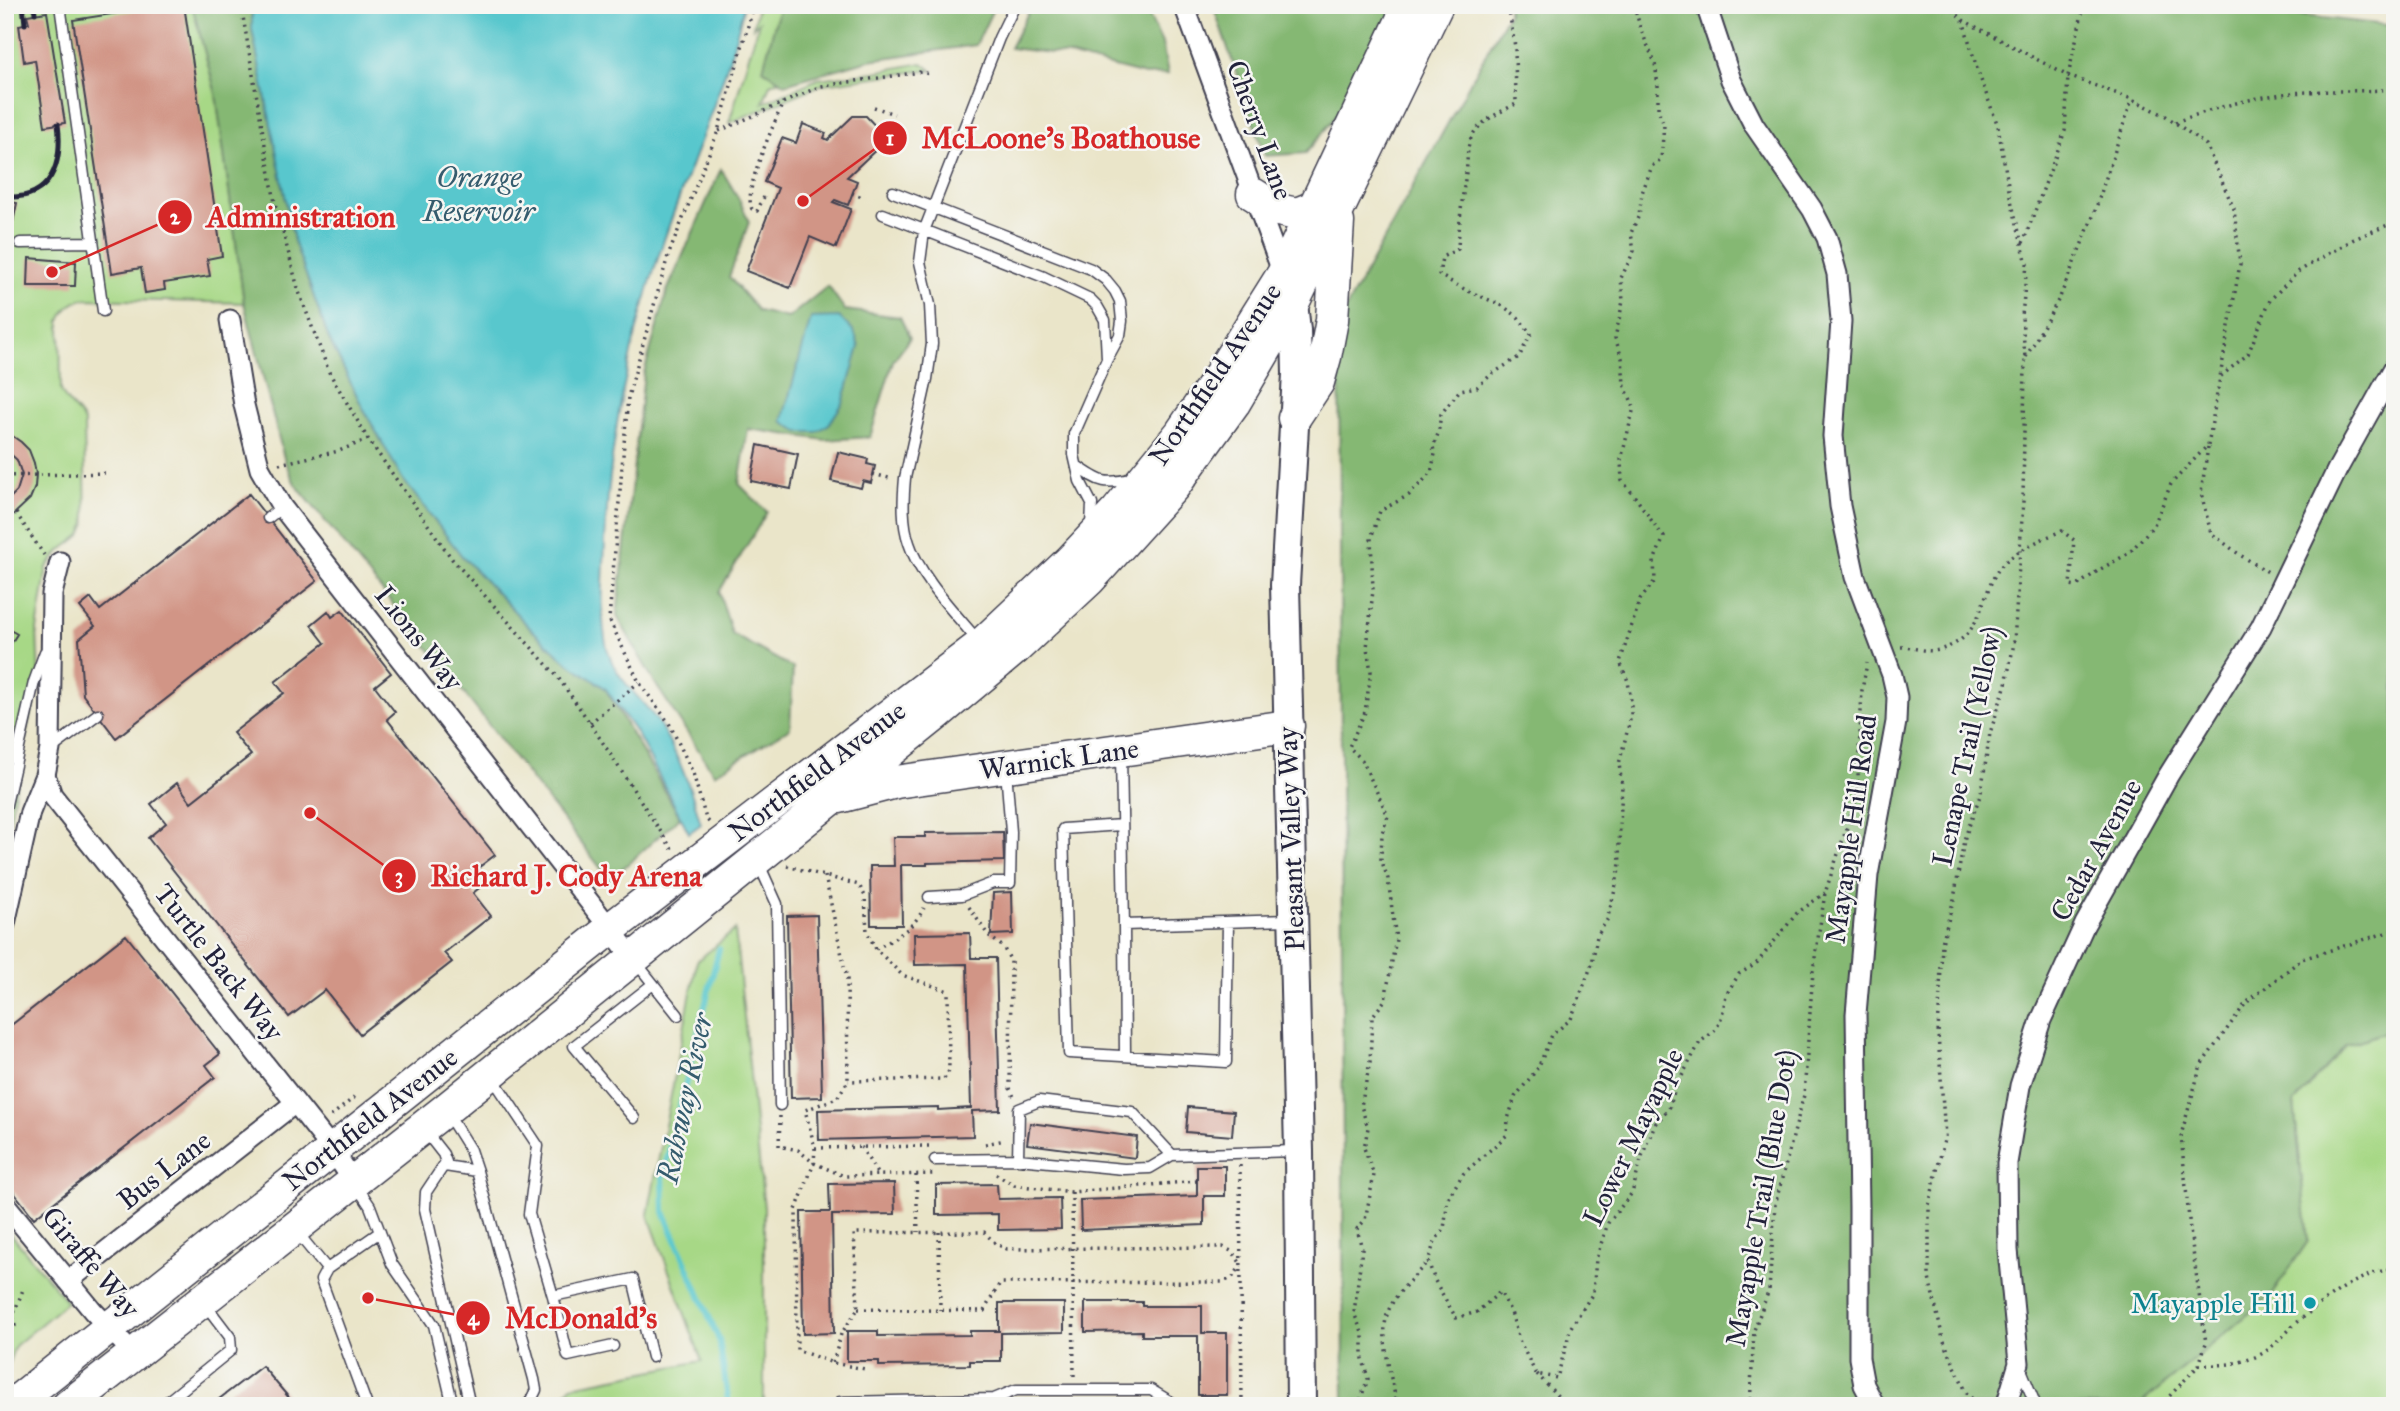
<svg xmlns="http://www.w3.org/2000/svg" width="2400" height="1411" viewBox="0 0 2400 1411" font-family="'IM FELL Great Primer',serif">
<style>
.green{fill:#a7d886;stroke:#647d60;stroke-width:2}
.forest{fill:#85b873;stroke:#546d57;stroke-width:2}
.water{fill:#59c7cd;stroke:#3e7484;stroke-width:2}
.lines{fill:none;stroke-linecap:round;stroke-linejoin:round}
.stream{stroke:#59c7cd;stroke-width:6}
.building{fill:#d19586}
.lane-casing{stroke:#403f50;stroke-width:13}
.street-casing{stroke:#403f50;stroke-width:23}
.secondary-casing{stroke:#403f50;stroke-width:32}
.primary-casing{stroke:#403f50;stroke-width:35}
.path{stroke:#403f50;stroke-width:3.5;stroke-dasharray:2 5;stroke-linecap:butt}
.lane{stroke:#fff;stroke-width:10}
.street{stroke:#fff;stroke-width:19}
.secondary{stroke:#fff;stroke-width:28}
.primary{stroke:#fff;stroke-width:32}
.rail{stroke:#22223b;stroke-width:5}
.culture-dot{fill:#0f9aa8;stroke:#f6f6f2;stroke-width:2.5}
.labels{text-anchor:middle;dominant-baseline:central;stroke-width:5;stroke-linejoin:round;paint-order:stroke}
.street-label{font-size:28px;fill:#22223b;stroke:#f6f6f2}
.culture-label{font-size:28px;fill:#0d838f;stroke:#f6f6f2;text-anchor:end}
.water-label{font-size:30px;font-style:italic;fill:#355c6e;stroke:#f6f6f2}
.leader{fill:none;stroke:#d62828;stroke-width:2.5}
.callout-dot{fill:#d62828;stroke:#f6f6f2;stroke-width:2.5}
.mark-label{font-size:21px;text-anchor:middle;font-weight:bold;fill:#fff}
.callout-label{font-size:30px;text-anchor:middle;font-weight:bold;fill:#d62828;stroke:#f6f6f2;stroke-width:5;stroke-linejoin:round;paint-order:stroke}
</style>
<rect width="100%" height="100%" fill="#f6f6f2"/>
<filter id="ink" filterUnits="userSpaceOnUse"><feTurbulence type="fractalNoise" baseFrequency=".0143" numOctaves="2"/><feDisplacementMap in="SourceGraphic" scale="14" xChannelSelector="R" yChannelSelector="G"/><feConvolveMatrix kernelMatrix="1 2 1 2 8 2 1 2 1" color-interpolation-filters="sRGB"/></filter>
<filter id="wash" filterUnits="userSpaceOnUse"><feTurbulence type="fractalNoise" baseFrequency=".00686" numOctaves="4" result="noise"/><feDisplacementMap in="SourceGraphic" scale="28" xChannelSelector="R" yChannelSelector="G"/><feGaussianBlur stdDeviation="1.57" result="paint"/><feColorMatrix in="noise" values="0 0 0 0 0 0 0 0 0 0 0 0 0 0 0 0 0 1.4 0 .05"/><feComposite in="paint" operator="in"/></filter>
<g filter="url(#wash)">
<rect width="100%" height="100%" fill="#eae5c9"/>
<path class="green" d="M5,5H192L216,94L244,303L83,299C70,304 65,309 60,321L61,390C65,403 78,409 84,422L86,523L81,535L61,550L47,567L37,630L39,682L28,725L5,844Z
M758,5H780L763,69L779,80L770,84L763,103L818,79L875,72L922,63L932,71H919L823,84L729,123L759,22L753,27Z
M735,930L764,1208V1406H554L572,1386L702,1361L648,1214L697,961Z
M2395,1029V1406H2138L2272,1294L2308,1241L2294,1103L2346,1045Z
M5,1227L67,1302L15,1346L5,1373Z"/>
<path class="forest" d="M192,5H252V29L294,241L329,339L365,412L402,478L462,556L531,629L567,662L605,688L680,817L610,880L435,656L295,484L285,462L244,303L216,94Z
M780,5H995L976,45L869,60L785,84L763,69Z
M1032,5H1144L1162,43L1168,74L1145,75L1068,55L1010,48Z
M1213,5H1396L1363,83L1306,153L1265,156Z
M1508,5H2206L2395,26V1029L2346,1045L2294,1103L2308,1241L2272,1294L2138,1406H1344L1339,321L1508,14Z
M721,169L740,201L749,222L729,277L758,311L788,318L828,286L845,310L900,317L910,338L893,361L870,437L825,440L748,429L739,484L767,512L719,592L732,634L793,668L790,728L714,774L653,680L617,616L644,373L667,291Z"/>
<path class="water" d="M252,5H744C725,89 689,165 662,246C629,342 609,441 605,542C604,576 599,615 607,648C614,678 641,697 658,722C678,754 691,787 701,824L689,833L637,734L605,688L567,662L531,629L462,556L402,478L365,412L329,339L294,241L252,29Z
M839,317L854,331L859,347L843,403L829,424L817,432H799L782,421L811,318Z"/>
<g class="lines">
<path class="stream" d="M719,949L663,1175L664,1212L719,1340L729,1406"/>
</g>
<g id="blocks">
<path class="building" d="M169,5H184L222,256L207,259L210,276L164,283L165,290L145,293L141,268L112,273L73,20Z
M47,12L65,123L45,126L35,60L24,62L19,25L29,23L27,15Z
M853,116H866L882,133L881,145L847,177L857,181L848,205L835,200L833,202L851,209L836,248L810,237L790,288L746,271L778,188L764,182L782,138L796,143L803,124L826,133L824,138L828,140Z
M5,201L17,203L11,232L5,231Z
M29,258L76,262L75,286H28Z
M5,290H10L11,374H5Z
M11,435L21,442L29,450L34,463L36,474L35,487L30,499L12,516L5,503L17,491L22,475L17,460L5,449Z
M758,445L798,454L791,489L751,481Z
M838,452L868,459L867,464L875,466L871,483L863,481L861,488L831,481Z
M249,494L317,581L116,738L83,695L79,639L95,626L80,607L91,598L100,610Z
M342,610L391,673L375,686L395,712L387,719L495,855L478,868L488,881L473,893L491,916L444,953L452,962L360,1034L325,990L289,1017L148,838L166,823L151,804L177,783L191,802L251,755L233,733L284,693L275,682L325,643L311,625L328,611L332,617Z
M5,627L17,634L5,653Z
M1003,832L1004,861L927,863V865H901L902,925H871L870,866H894L893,837H925V833Z
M1012,892L1013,934L991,935L993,893Z
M817,915L822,1097L791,1098L787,916Z
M970,933L971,958H996L1000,1110L972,1111L973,1136L819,1140L818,1110L938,1107V1110L971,1108L967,964L915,965L914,934Z
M126,935L220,1054L206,1065L215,1077L34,1218L5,1181V1030Z
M1188,1107L1234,1111L1232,1136L1186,1132Z
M1030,1123L1137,1137L1135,1158L1027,1144Z
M1197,1166H1225V1196H1204V1225L1081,1230L1080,1200L1197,1196Z
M894,1183L895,1214L832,1215L834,1333L803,1334L801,1212H830L829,1184Z
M997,1184L998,1199L1060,1198L1061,1229L998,1230V1214L936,1215V1185Z
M1085,1302H1142V1306H1202V1333H1227V1395H1198V1336H1142V1331L1085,1332Z
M999,1303H1064V1332L1001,1333V1361H970V1365L879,1366V1361H847V1331H878V1336L970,1335V1331H999Z
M262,1366L296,1406H210Z"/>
</g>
</g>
<g filter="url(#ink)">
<use href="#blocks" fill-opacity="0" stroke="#403f50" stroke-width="2"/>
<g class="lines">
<defs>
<path id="lane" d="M60,5L103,311
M893,192L1091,269L1106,280L1115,291L1120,301L1122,321L1120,335L1107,359L1074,434V455L1080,481L1092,504L1091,526
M883,214L1044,277L1090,299L1097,306L1105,320L1107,358
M20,243L93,242
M1077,466C1101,483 1105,485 1134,478
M268,518L282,507
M979,642C956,614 920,578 909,543C902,523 903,500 905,478L927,379L932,344L930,305L920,262L924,231L999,38L1015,5
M51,749L98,714
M1121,754L1124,925L1290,920
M5,809L34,682L45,652
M1122,825L1063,829L1069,1053L1226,1062L1228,922
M758,862L777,904L780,1105
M929,897L962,895L993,883H1010L1011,832L1006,770
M1124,925L1125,1056
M635,961L678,1015
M492,1077L538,1146L529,1214L553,1296L633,1279L652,1357
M447,1113L470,1150L477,1171L534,1379L536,1390L528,1406
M634,1118L574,1046L653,984
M425,1131L443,1154L446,1162L426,1192L425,1209L470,1406
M1018,1159L1019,1109L1039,1101L1132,1112L1172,1155
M935,1160L1018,1159L1124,1169L1150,1168L1172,1155L1295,1151
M445,1166L477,1171
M356,1185L370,1206L392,1264L434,1325L453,1406
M296,1231L327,1269
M553,1296L568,1356L613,1346
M2020,1367L2036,1406
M840,1402L994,1399L1016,1390H1151L1178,1406
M162,1406L231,1350L230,1337L205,1304
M367,1406L321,1280L327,1269L380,1232"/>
<path id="street" d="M1184,5L1283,274
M1706,5L1731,80L1754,125L1812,209L1827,238L1837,274L1841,321L1833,436L1840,506L1855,577L1892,675L1897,697L1896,722L1868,875L1856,1014L1859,1207V1358L1864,1385L1875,1406
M230,320L244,405L260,469L282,507L633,958
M45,775L52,795L332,1149L354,1182
M5,924L30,812L45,775L50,749L52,594L60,562
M5,1204L93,1311L135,1355
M68,1281L295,1103
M2006,1406L2019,1363L2008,1250L2007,1163L2020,1086L2041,1020L2085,924L2168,776L2261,627L2337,470L2395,366"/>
<path id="secondary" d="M1289,293L1293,303L1296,330L1297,374L1285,585L1299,1151L1301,1406"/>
<path id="primary" d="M1253,194L1278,210L1297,214L1314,207
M1294,418L1318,382L1325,357L1332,320L1338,222
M839,797L896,782L1288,726
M11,1406L610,929L981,645L1071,560L1117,511L1180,434L1212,387L1283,274L1409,5
M68,1406L445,1110L938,713L1016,648L1089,580L1174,486L1234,403L1293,303L1437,5"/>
</defs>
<use href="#lane" class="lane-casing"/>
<use href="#street" class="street-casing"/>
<use href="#secondary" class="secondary-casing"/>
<use href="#primary" class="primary-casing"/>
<path class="path" d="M241,5L275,203L299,292L329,372L368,439L452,559L557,676L590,723L672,849
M1634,5L1641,30L1655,63L1658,86V109L1664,125L1661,159L1652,166L1642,193L1639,215L1631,233L1634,251L1621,278L1623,301L1615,338L1622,358L1624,384L1634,407L1621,460L1622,481C1638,498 1649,519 1664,537L1654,561L1655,581L1640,600L1620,662L1628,681L1631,701V716L1619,764L1622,785L1619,846L1620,864L1615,890L1607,920L1597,936L1592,964L1571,1019L1552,1035L1538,1068L1515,1097L1508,1119L1507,1135L1463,1174L1448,1198L1444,1229L1435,1241L1428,1261L1435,1281L1456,1318L1477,1312L1500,1292L1511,1312L1519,1340L1536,1374L1557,1378L1571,1327L1593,1293L1596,1259L1608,1223L1632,1193L1642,1156L1655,1124L1669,1109L1675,1089L1700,1042L1716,1030L1722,1016L1726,995L1739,974L1756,964L1797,913L1825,893
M1948,5L1963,20L1977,69L1998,126L2010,196L2027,264L2022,316L2025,358L2023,502L2014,643L2006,684L1990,733L1981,793L1964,840L1954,899L1942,943L1938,1034L1945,1136L1929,1205V1278L1943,1339L1968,1396L1984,1406
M1963,20L2068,76L2132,99L2166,116L2206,145L2234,209L2240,264L2220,377
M874,107L894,114
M2175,122C2218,107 2261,94 2307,92C2336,90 2366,92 2395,89
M719,131L821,86L921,72L930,74
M852,193L864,198
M764,197L757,211L752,209C742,190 775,124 783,102
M2023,243L2065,131L2068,76L2084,5
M2026,357L2060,297L2094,214L2132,99
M2208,447L2201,493L2211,533L2240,555L2268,572
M279,464L339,451L368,439
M873,474L889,478
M5,476L106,473
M16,513L44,555
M1901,647C1913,647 1928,653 1939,650C1981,638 1978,607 1995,575C2006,554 2041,539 2062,531L2074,540L2070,585L2077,586L2099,570L2129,553L2154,525L2171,484L2208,445L2220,377L2248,354L2270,300L2299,271L2354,239L2395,222
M590,723L639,682
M709,822L706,819L693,773L669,723L639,682L609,619L628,397L668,256L718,131L754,5
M787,866L859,885L865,896L867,932L876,949L902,975L948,991L949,1071L944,1079L848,1081
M825,876L847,979L848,1081L837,1098L805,1110L815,1148L814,1163L796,1210L797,1350L833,1363L865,1369
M969,907L988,935L1003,947L1011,961L1010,1088L1014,1097
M876,949C895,938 913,929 924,908
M331,1116L355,1097
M780,1116L779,1146L798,1150L814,1163L844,1176L933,1174
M985,1144L1005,1140
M861,1147L878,1175
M815,1148L929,1146
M1240,1165L1242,1406
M996,1174L1014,1185L1072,1192L1197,1181
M916,1175L918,1232
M1072,1192L1074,1377
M939,1232L940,1310
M858,1309L984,1311L1000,1283L1223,1282L1232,1278L1241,1266
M5,1336L15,1326L13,1316L24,1287
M833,1363L841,1334L858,1309L854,1233L984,1232L996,1244L1007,1249L1223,1247L1233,1252L1241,1264
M2199,1365C2221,1366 2244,1364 2263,1353C2274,1346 2283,1336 2292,1327C2322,1301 2354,1275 2395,1268
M1537,1374L1564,1403L1563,1406
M1358,1406L1368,1379L1363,1359V1335L1354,1313L1362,1249L1357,1229L1365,1220L1374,1175L1364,1148L1368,1128L1361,1106L1370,1062L1372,1017L1385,1000L1396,939L1388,879L1381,859L1382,833L1388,816L1362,760L1349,747L1365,712L1371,671L1367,648L1373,590L1371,538L1380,511L1409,495L1431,473L1435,454L1433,447L1438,434L1441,414L1460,390L1477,387L1492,374L1519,357L1531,334L1518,317L1503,306L1466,290L1439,275L1442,257L1458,249C1459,224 1462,199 1466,173C1468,161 1466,148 1472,136C1480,121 1502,111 1516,104L1515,47L1508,5
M1398,1406C1392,1385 1381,1340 1386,1319C1390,1297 1414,1278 1428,1261
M1750,1406L1754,1330L1769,1290L1775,1205L1804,1095L1813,971L1825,893L1857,797L1862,690L1867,663
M2160,1406L2199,1365L2206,1343L2190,1230L2181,1135L2201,1065L2246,1003L2302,959L2395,930"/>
<use href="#lane" class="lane"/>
<use href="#street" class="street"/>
<use href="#secondary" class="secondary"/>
<use href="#primary" class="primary"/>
<path class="rail" d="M23,5L25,24
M34,5L35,13
M5,197C52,200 63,163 58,124"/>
</g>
</g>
<circle class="culture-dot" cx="2310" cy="1303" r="7"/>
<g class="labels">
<g class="street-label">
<text transform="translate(1260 130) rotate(70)">Cherry Lane</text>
<text transform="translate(1215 374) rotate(-56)">Northfield Avenue</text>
<text transform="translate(419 638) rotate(52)">Lions Way</text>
<text transform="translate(1967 746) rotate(-78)">Lenape Trail (Yellow)</text>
<text transform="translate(1059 759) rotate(-8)">Warnick Lane</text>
<text transform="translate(817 771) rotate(-37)">Northfield Avenue</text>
<text transform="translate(1851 829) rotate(-82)">Mayapple Hill Road</text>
<text transform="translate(1291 839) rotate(-92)">Pleasant Valley Way</text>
<text transform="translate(2096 850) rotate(-61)">Cedar Avenue</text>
<text transform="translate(219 962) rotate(52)">Turtle Back Way</text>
<text transform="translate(370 1119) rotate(-38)">Northfield Avenue</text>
<text transform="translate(1633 1137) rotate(-64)">Lower Mayapple</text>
<text transform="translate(164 1170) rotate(-38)">Bus Lane</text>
<text transform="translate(1761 1198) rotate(-80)">Mayapple Trail (Blue Dot)</text>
<text transform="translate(91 1262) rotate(50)">Giraffe Way</text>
</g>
<g class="culture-label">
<text x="2296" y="1303">Mayapple Hill</text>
</g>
<g class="water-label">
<text x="479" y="177">Orange<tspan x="479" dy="34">Reservoir</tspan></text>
<text transform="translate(685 1098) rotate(-78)">Rahway River</text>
</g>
</g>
<path class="leader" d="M803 201L890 138M52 272L175 217M310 813L399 876M368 1298L473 1318"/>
<g class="callout-dot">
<circle cx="803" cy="201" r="7"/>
<circle cx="52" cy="272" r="7"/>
<circle cx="310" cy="813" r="7"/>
<circle cx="368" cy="1298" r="7"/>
<circle cx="890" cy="138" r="18"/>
<circle cx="175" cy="217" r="18"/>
<circle cx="399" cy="876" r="18"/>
<circle cx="473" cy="1318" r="18"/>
</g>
<g class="mark-label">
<text x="890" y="145">1</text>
<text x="175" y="224">2</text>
<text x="399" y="883">3</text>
<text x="473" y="1325">4</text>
</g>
<g class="callout-label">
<text x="1061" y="148">McLoone's Boathouse</text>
<text x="301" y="227">Administration</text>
<text x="566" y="886">Richard J. Cody Arena</text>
<text x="581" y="1328">McDonald's</text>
</g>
<rect width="2400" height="1411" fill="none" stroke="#f6f6f2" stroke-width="28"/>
</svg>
